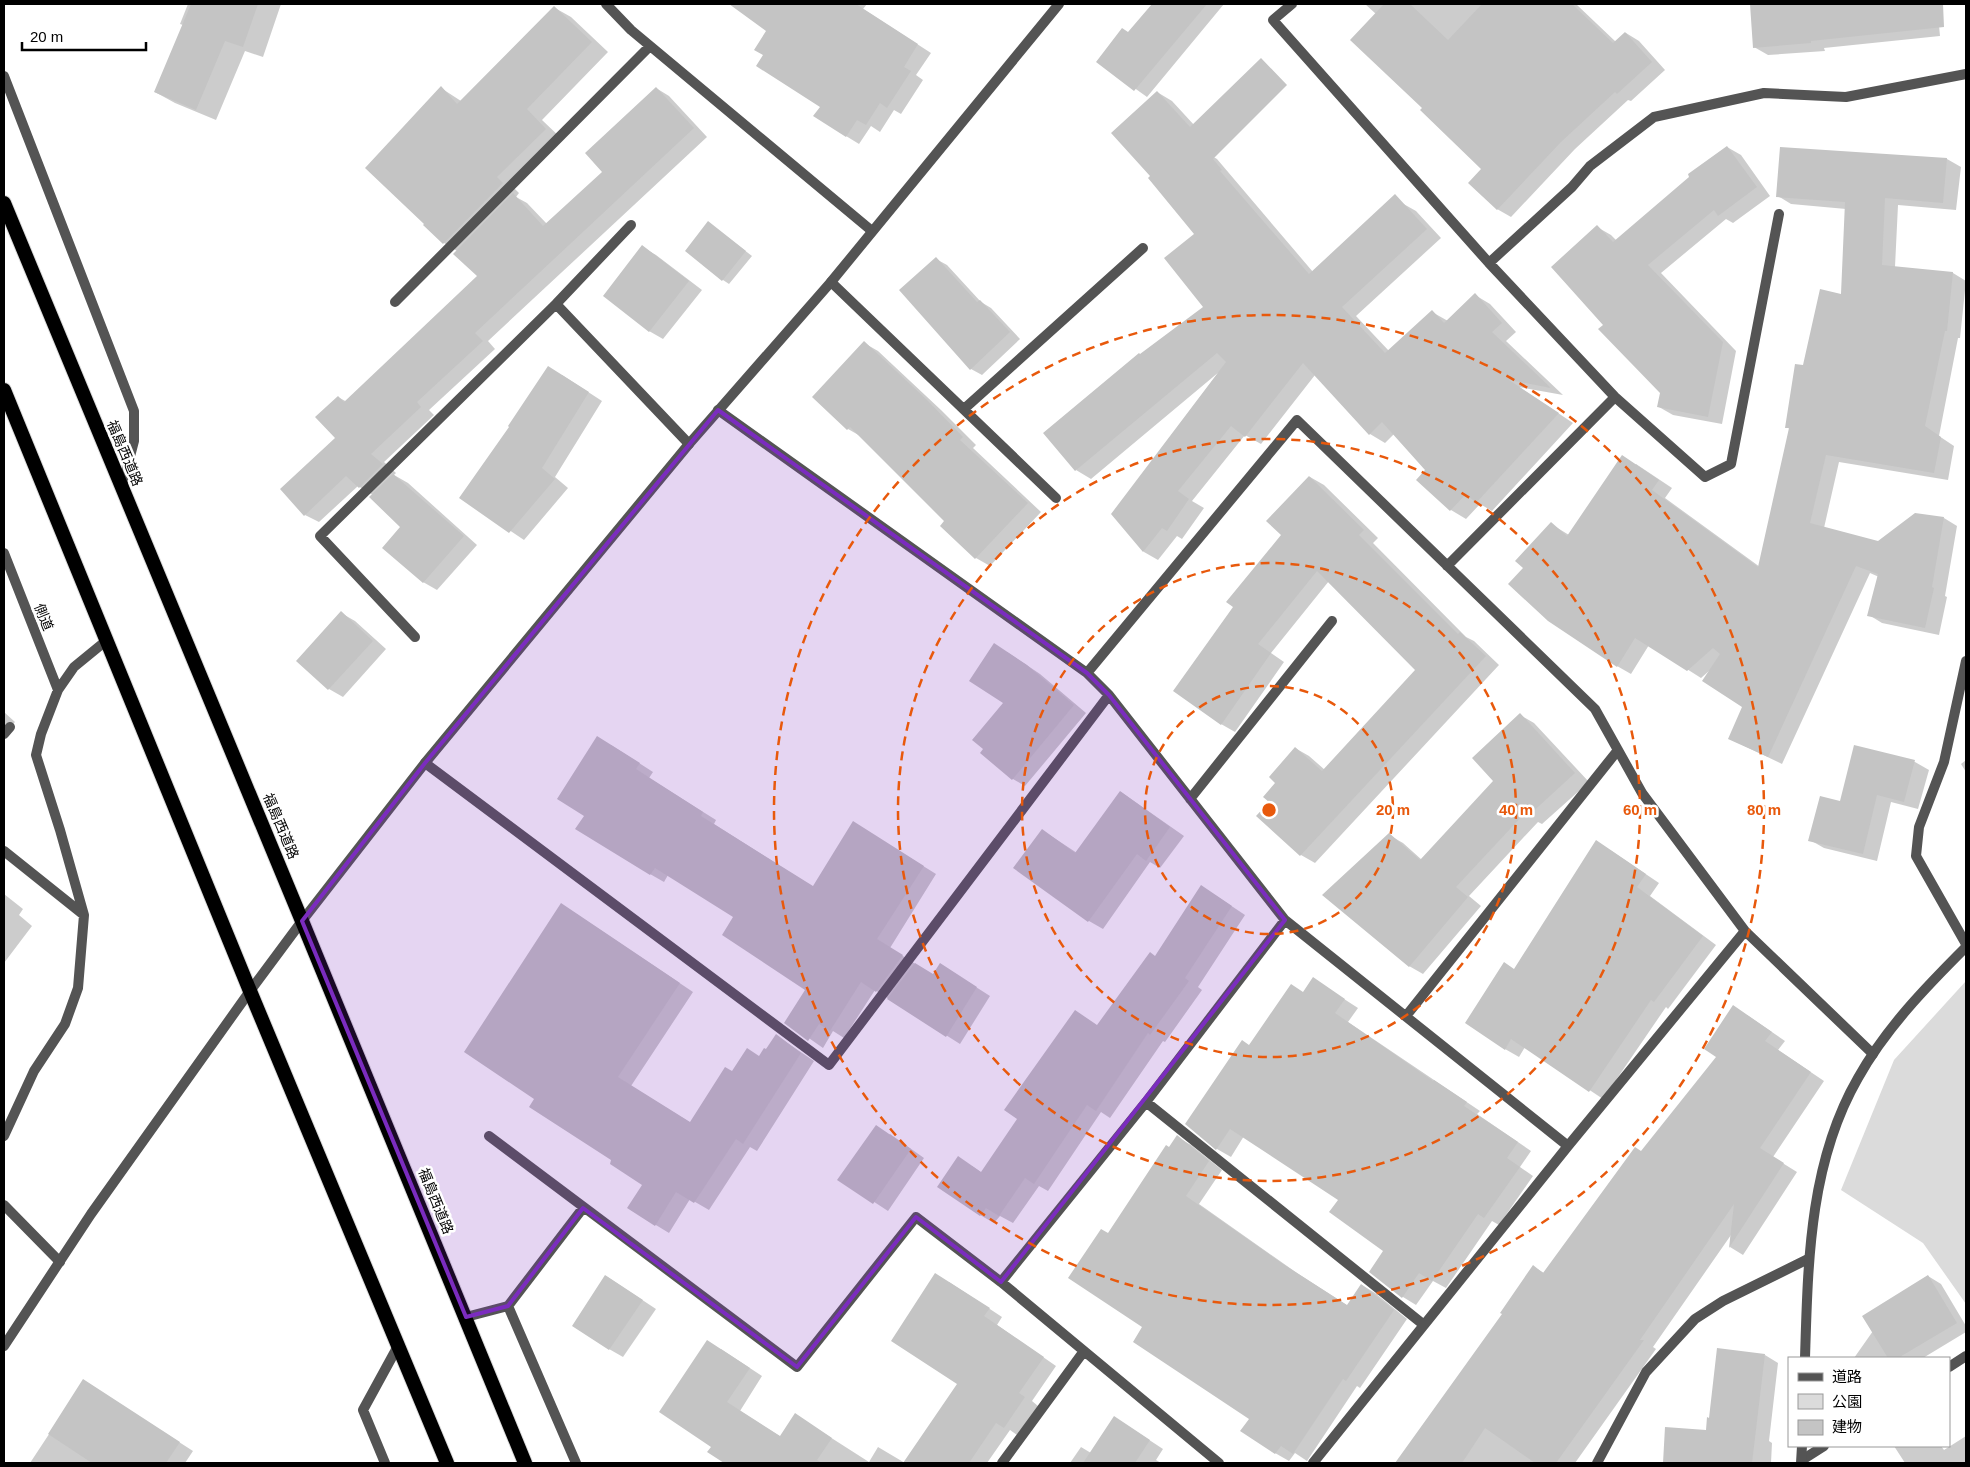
<svg xmlns="http://www.w3.org/2000/svg" width="1970" height="1467" viewBox="0 0 1970 1467" font-family="Arial,'Noto Sans JP',sans-serif">
<style>
.green{fill:#dbdbdb}
.shadow{fill:#0003}
.building{fill:#c4c4c4}
.lines{fill:none;stroke-linecap:round;stroke-linejoin:round}
.trunk-casing{stroke:#dbdbdb;stroke-width:16}
.minor{stroke:#545454;stroke-width:10}
.tertiary{stroke:#545454;stroke-width:10}
.trunk{stroke:#000;stroke-width:14}
.marked{fill:#7b2cbf;fill-opacity:0.2;stroke:#7b2cbf;stroke-width:4;stroke-linejoin:round}
.ring{fill:none;stroke:#e8590c;stroke-width:2.5;stroke-dasharray:9 6}
.labels{text-anchor:middle;dominant-baseline:central;stroke-width:5;stroke-linejoin:round;paint-order:stroke}
.street-label{font-size:14px;fill:#000;stroke:#fff}
.centre{fill:#e8590c;stroke:#fff;stroke-width:2.5}
.ring-label{font-size:15px;text-anchor:middle;font-weight:bold;fill:#e8590c;stroke:#fff;stroke-width:5;stroke-linejoin:round;paint-order:stroke}
</style>
<rect width="100%" height="100%" fill="#fff"/>
<path class="green" d="M1966,981V1304L1923,1243L1841,1190L1894,1060Z"/>
<path class="shadow" d="M188,4H281L263,57L245,51L216,120L175,103L155,92L183,25L180,24Z
M731,4H867L863,9L931,53L916,75L923,80L901,114L894,110L880,132L871,126L859,144L846,136L821,106L765,55L768,31Z
M1154,4H1224L1147,97L1098,62L1129,33Z
M1365,4H1576L1616,42L1626,33L1639,41L1665,70L1631,101L1628,100L1575,149L1511,217L1497,209L1483,169L1424,108L1376,14Z
M1751,4H1937L1940,36L1824,48L1825,51L1768,55L1754,47Z
M555,8L571,17L608,52L542,120L562,139L513,187L519,193L516,197L527,203L547,224L604,172L656,88L669,96L707,137L488,341L495,349L429,410L434,415L384,462L396,473L394,475L408,483L477,545L437,590L423,582L402,526L373,495L358,486L319,522L305,515L336,438L338,397L347,402L478,276L457,251L444,243L441,88L461,101Z
M1157,92L1172,101L1195,126L1202,150L1217,159L1313,272L1400,202L1416,211L1441,238L1356,316L1389,351L1432,312L1448,321L1475,295L1490,304L1516,332L1506,341L1563,395L1519,387L1573,423L1492,511L1480,504L1466,519L1451,510L1427,470L1394,434L1385,443L1370,434L1315,375L1261,444L1245,435L1192,501L1204,508L1182,539L1177,536L1158,560L1144,552L1112,514L1219,372L1091,479L1076,470L1141,355L1205,307L1196,234L1151,176Z
M1727,147L1741,155L1770,196L1733,223L1726,219L1661,273L1736,351L1722,424L1673,415L1659,407L1662,393L1604,325L1597,227L1611,235L1617,241Z
M1947,159L1961,167L1956,210L1898,205L1895,267L1953,273L1966,281L1960,338H1958L1939,436L1954,446L1948,480L1839,462L1824,528L1878,542L1944,518L1957,526L1945,596L1947,597L1939,635L1882,623L1869,615L1879,577L1870,573L1782,764L1730,739L1744,707L1709,671L1701,678L1649,645L1631,674L1617,666L1525,568L1551,524L1569,535L1636,464L1672,488L1665,498L1760,567L1790,429L1786,427L1804,366L1842,295L1846,209L1791,204L1778,196Z
M709,223L752,256L729,284L723,280Z
M642,247L656,255L702,290L663,339L649,331Z
M936,259L947,265L981,302L991,308L1020,339L982,375L971,369Z
M864,343L878,351L941,410L976,445L973,448L1041,512L990,566L976,558L941,526L946,521L862,437L848,429Z
M562,375L602,401L555,477L568,488L524,540L461,498Z
M1310,477L1324,485L1378,538L1373,543L1466,637L1474,641L1499,665L1315,863L1301,855L1258,816L1270,802L1277,783L1295,748L1309,756L1325,770L1417,670L1329,581L1271,653L1284,662L1235,732L1221,724L1234,607L1282,535Z
M341,613L355,621L386,649L343,697L329,689Z
M1007,652L1040,674L1086,713L1025,786L1013,779L1005,702Z
M4,712L15,722L4,734Z
M1520,715L1534,723L1589,782L1542,824L1538,822L1469,896L1481,906L1423,974L1409,966L1389,835L1403,843L1422,860L1495,781Z
M611,745L653,772L649,778L716,820L714,824L813,887L867,831L936,874L890,948L933,975L954,973L990,996L960,1044L875,990L844,1038L833,1031L823,1048L786,1022L807,989L734,916L668,875L664,882L650,874L585,815Z
M1855,747L1915,762L1929,770L1918,809L1891,802L1877,861L1824,848L1810,840L1841,803Z
M1966,760V772L1961,764Z
M1121,792L1184,836L1160,868L1150,862L1103,929L1089,921L1015,868L1042,830L1077,853Z
M1610,850L1659,883L1650,896L1716,945L1668,1009L1666,1007L1603,1099L1525,1047L1519,1057L1505,1049Z
M4,894L23,909L19,915L32,926L4,963Z
M1215,895L1245,915L1198,987L1202,990L1165,1042L1163,1041L1110,1118L1101,1112L1048,1191L1039,1186L1013,1223L1000,1216L994,1223L980,1215L972,1166L982,1173L1098,1026L1155,957Z
M575,913L693,992L631,1086L691,1123L733,1072L760,1057L777,1036L814,1061L757,1151L750,1147L709,1210L690,1199L669,1233L628,1208L644,1184L536,1099Z
M1313,979L1358,1008L1348,1022L1480,1111L1477,1114L1531,1151L1520,1167L1533,1176L1499,1225L1492,1221L1446,1288L1433,1281L1416,1305L1403,1297L1371,1272L1384,1251L1339,1199L1244,1136L1231,1157L1217,1149L1186,1124L1250,1046L1304,993Z
M1747,1015L1785,1041L1778,1050L1824,1081L1773,1157L1797,1172L1743,1255L1730,1247L1731,1235L1653,1347L1656,1349L1575,1463H1396L1504,1314L1534,1267L1544,1273L1718,1057Z
M890,1134L924,1158L888,1211L839,1179Z
M1177,1137L1191,1145L1222,1170L1199,1204L1297,1273L1348,1306L1362,1285L1375,1293L1407,1319L1360,1388L1357,1386L1307,1461L1295,1453L1289,1461L1275,1453L1250,1418L1144,1327L1108,1235Z
M606,1276L656,1309L623,1357L609,1349Z
M1928,1276L1941,1284L1966,1326V1332L1923,1358H1854L1873,1331Z
M949,1282L1002,1317L997,1325L1056,1366L1032,1401L1038,1406L1017,1435L1010,1430L987,1463H905L959,1384Z
M721,1349L762,1376L740,1411L781,1437L808,1423L869,1462L878,1447L905,1463H726L709,1452L713,1446Z
M1765,1355L1778,1363L1769,1441L1772,1443L1771,1463H1664L1667,1429L1707,1431L1710,1419Z
M84,1381L193,1451L185,1463H30Z
M1128,1426L1163,1449L1156,1460L1161,1463H1070L1081,1447L1091,1453Z
M1966,1436V1463H1905L1894,1446H1941L1944,1450Z"/>
<path class="building" d="M191,4H258L243,47L225,41L196,110L154,92Z
M729,4H856L918,44L904,67L911,71L887,108L880,103L866,125L857,120L846,137L813,116L820,107L756,66L763,55L754,50L766,31Z
M1152,4H1207L1134,91L1096,62L1122,28L1128,32Z
M1384,4H1410L1448,40L1482,4H1572L1613,43L1625,32L1652,62L1617,94L1615,92L1561,142L1497,210L1468,183L1481,169L1420,110L1422,108L1350,40Z
M1750,4H1943L1944,27L1811,41V43L1753,48Z
M554,6L592,42L527,109L546,129L497,177L503,183L443,244L423,225L424,224L365,168L441,86L457,104Z
M1261,58L1287,85L1213,159L1222,170L1220,171L1309,274L1395,194L1427,229L1342,307L1385,353L1432,310L1444,323L1475,293L1502,323L1492,332L1551,388L1509,380L1559,413L1476,503L1466,494L1450,511L1416,480L1425,470L1382,422L1369,435L1303,363L1245,437L1231,426L1178,491L1189,499L1167,531L1162,528L1143,552L1111,514L1226,362L1217,353L1075,471L1043,433L1139,353L1140,354L1203,307L1164,258L1194,234L1148,178L1150,176L1111,133L1157,91L1190,127Z
M656,87L694,128L475,333L483,341L417,402L421,407L371,454L383,464L359,488L346,476L304,516L280,489L335,438L315,417L338,396L344,402L477,276L453,254L513,193L543,226L602,172L585,153Z
M1727,146L1757,187L1718,216L1714,210L1648,265L1723,342L1708,417L1657,407L1660,393L1598,329L1603,325L1551,267L1597,225L1613,242L1689,177L1688,174Z
M1780,147L1947,158L1943,203L1885,198L1882,265L1953,272L1947,331H1945L1925,426L1941,437L1934,473L1826,455L1810,523L1878,541L1915,513L1944,517L1932,587L1934,588L1925,628L1867,616L1878,574L1856,566L1768,757L1728,739L1742,707L1702,681L1720,654L1713,648L1687,671L1635,638L1617,667L1548,621L1508,584L1523,568L1515,561L1551,522L1567,536L1622,455L1659,480L1652,490L1758,567L1789,428H1785L1795,364L1803,365L1820,289L1841,294L1845,202L1776,197Z
M708,221L746,251L722,281L685,251Z
M642,245L689,281L649,332L603,296Z
M936,257L977,302L980,300L1010,332L970,370L899,290Z
M864,341L927,400L963,437L960,440L1028,503L975,559L940,526L944,521L850,427L847,430L812,397Z
M548,366L589,392L542,468L555,479L509,533L459,498L509,427L508,426Z
M393,474L464,536L423,583L382,548L400,527L369,497Z
M1309,476L1364,530L1359,535L1458,634L1460,632L1486,656L1300,856L1256,816L1269,802L1263,797L1275,783L1269,777L1295,747L1322,771L1415,670L1317,571L1258,644L1271,653L1221,725L1173,691L1233,607L1226,602L1281,535L1266,521Z
M341,611L373,641L328,690L296,661Z
M994,643L1027,665L1074,705L1012,780L980,753L983,749L972,740L1003,703L969,681Z
M1520,713L1575,773L1527,817L1524,814L1456,887L1468,897L1409,967L1322,895L1389,833L1420,860L1493,781L1472,758Z
M597,736L640,763L636,769L703,812L701,816L813,886L853,821L924,866L877,939L903,955L876,992L861,982L830,1031L819,1024L808,1041L784,1023L805,990L722,935L733,917L655,868L650,875L575,829L584,816L557,799Z
M1854,745L1915,760L1904,802L1877,795L1863,854L1808,841L1820,796L1840,801Z
M1120,791L1170,827L1146,861L1137,854L1088,922L1013,868L1042,829L1075,853Z
M1596,840L1646,874L1637,887L1703,936L1654,1002L1651,1000L1589,1092L1511,1039L1505,1050L1465,1023L1504,962L1514,969Z
M1201,885L1232,906L1185,978L1189,981L1150,1035L1148,1033L1096,1111L1087,1105L1034,1184L1025,1178L999,1216L986,1208L980,1216L937,1187L958,1156L981,1172L1017,1119L1004,1110L1075,1010L1097,1025L1150,952L1155,956Z
M561,903L680,983L618,1077L690,1122L725,1067L732,1071L747,1048L759,1056L764,1048L766,1049L776,1034L801,1053L743,1144L736,1139L694,1203L676,1192L655,1226L627,1208L642,1185L610,1164L611,1160L529,1107L534,1099L464,1052Z
M915,963L933,974L940,963L977,987L946,1037L887,999Z
M1313,977L1345,999L1335,1013L1433,1081L1434,1080L1467,1102L1464,1106L1518,1142L1507,1158L1520,1167L1484,1218L1478,1214L1432,1281L1419,1273L1402,1298L1369,1272L1383,1251L1329,1212L1338,1200L1230,1129L1216,1150L1185,1124L1242,1040L1249,1045L1291,984L1303,992Z
M1733,1005L1772,1032L1765,1041L1811,1072L1760,1148L1784,1163L1729,1248L1734,1204L1640,1340H1644L1556,1463H1535L1485,1428L1462,1463H1395L1502,1314L1500,1313L1533,1265L1543,1273L1635,1147L1641,1151L1716,1057L1704,1049Z
M876,1125L911,1149L873,1204L837,1180Z
M1177,1135L1209,1161L1186,1196L1283,1264L1347,1305L1361,1284L1394,1310L1346,1381L1343,1379L1293,1454L1281,1446L1275,1454L1240,1431L1249,1419L1133,1342L1142,1327L1068,1278L1101,1229L1108,1233L1166,1145L1169,1147Z
M935,1273L990,1308L984,1316L1044,1357L1019,1393L1025,1397L1004,1428L996,1423L969,1463H903L957,1384L891,1341Z
M605,1275L643,1300L609,1350L572,1326Z
M1928,1275L1957,1323L1898,1358H1888L1862,1316Z
M707,1340L750,1368L727,1402L780,1436L795,1413L832,1438L817,1460L822,1463H724L707,1452L711,1447L659,1412Z
M1717,1348L1765,1354L1752,1463H1663L1665,1427L1706,1430L1707,1417L1709,1418Z
M83,1379L180,1442L166,1463H92L48,1434Z
M1114,1416L1150,1440L1135,1463H1083Z"/>
<g class="lines">
<defs>
<path id="trunk" d="M4,203L302,921L525,1463
M4,390L250,991L447,1463"/>
</defs>
<use href="#trunk" class="trunk-casing"/>
<path class="minor" d="M606,4L631,30L872,231
M1292,4L1273,20L1489,263L1615,397L1705,477L1731,464L1779,214
M4,76L134,411V441L122,487
M1489,263L1572,187L1590,166L1654,117L1764,93L1846,97L1966,74
M831,282L1056,498
M395,302L650,46
M556,304L689,444
M964,409L1143,248
M718,410L1087,673L1109,695L1285,920L1568,1146
M4,553L58,690
M1447,566L1615,397
M415,637L320,536L556,304L631,225
M1966,661L1944,762L1919,827L1916,856L1966,944
M1087,673L1297,420L1595,709L1642,793L1745,931L1873,1054
M4,734L10,727
M425,763L829,1065L1109,695
M1190,799L1332,621
M4,851L84,915
M1406,1016L1618,750
M1146,1102L1424,1325
M4,1136L34,1071L65,1024L78,988L84,915L60,830L36,755L41,734L58,690L74,667L107,640
M489,1136L797,1367L916,1217L1001,1282L1219,1463
M4,1205L60,1262
M1001,1282L1146,1102L1285,920
M508,1306L576,1463
M466,1317L508,1306L583,1208
M1949,1367L1966,1356
M1802,1460L1824,1446
M385,1463L363,1410L398,1346
M1002,1463L1084,1351
M1313,1463L1568,1146L1745,931
M1597,1463L1646,1372L1695,1319L1723,1301L1808,1259"/>
<path class="tertiary" d="M4,1346L91,1214L250,991L302,921L425,763L689,444L831,282L1059,4
M1805,1358C1808,1263 1809,1163 1858,1078C1886,1028 1926,987 1966,947
M1801,1463L1802,1446"/>
<use href="#trunk" class="trunk"/>
</g>
<path class="marked" d="M718,410L1087,673L1109,695L1285,920L1001,1282L916,1217L797,1367L583,1208L508,1306L466,1317L302,921L425,763Z"/>
<g class="ring">
<circle cx="1269" cy="810" r="124"/>
<circle cx="1269" cy="810" r="247"/>
<circle cx="1269" cy="810" r="371"/>
<circle cx="1269" cy="810" r="495"/>
</g>
<g class="labels">
<g class="street-label">
<text transform="translate(125 453) rotate(67)">福島西道路</text>
<text transform="translate(44 617) rotate(68)">側道</text>
<text transform="translate(281 826) rotate(67)">福島西道路</text>
<text transform="translate(436 1201) rotate(68)">福島西道路</text>
</g>
</g>
<circle cx="1269" cy="810" r="8" class="centre"/>
<g class="ring-label">
<text x="1393" y="815">20 m</text>
<text x="1516" y="815">40 m</text>
<text x="1640" y="815">60 m</text>
<text x="1764" y="815">80 m</text>
</g>
<rect width="1970" height="1467" fill="none" stroke="#000000" stroke-width="10"/>
<rect x="1788" y="1357" width="162" height="90" fill="#ffffff" stroke="#999999"/>
<rect x="1798" y="1373" width="25" height="8" fill="#545454" stroke="#999999"/>
<text x="1832" y="1382" font-size="15" fill="#000000">道路</text>
<rect x="1798" y="1394" width="25" height="15" fill="#dbdbdb" stroke="#999999"/>
<text x="1832" y="1407" font-size="15" fill="#000000">公園</text>
<rect x="1798" y="1420" width="25" height="15" fill="#c4c4c4" stroke="#999999"/>
<text x="1832" y="1432" font-size="15" fill="#000000">建物</text>
<path d="M22 42v8h124v-8" fill="none" stroke="#000000" stroke-width="2.5"/>
<text x="30" y="42" font-size="15" fill="#000000" stroke="#ffffff" stroke-width="4" paint-order="stroke">20 m</text>
</svg>
